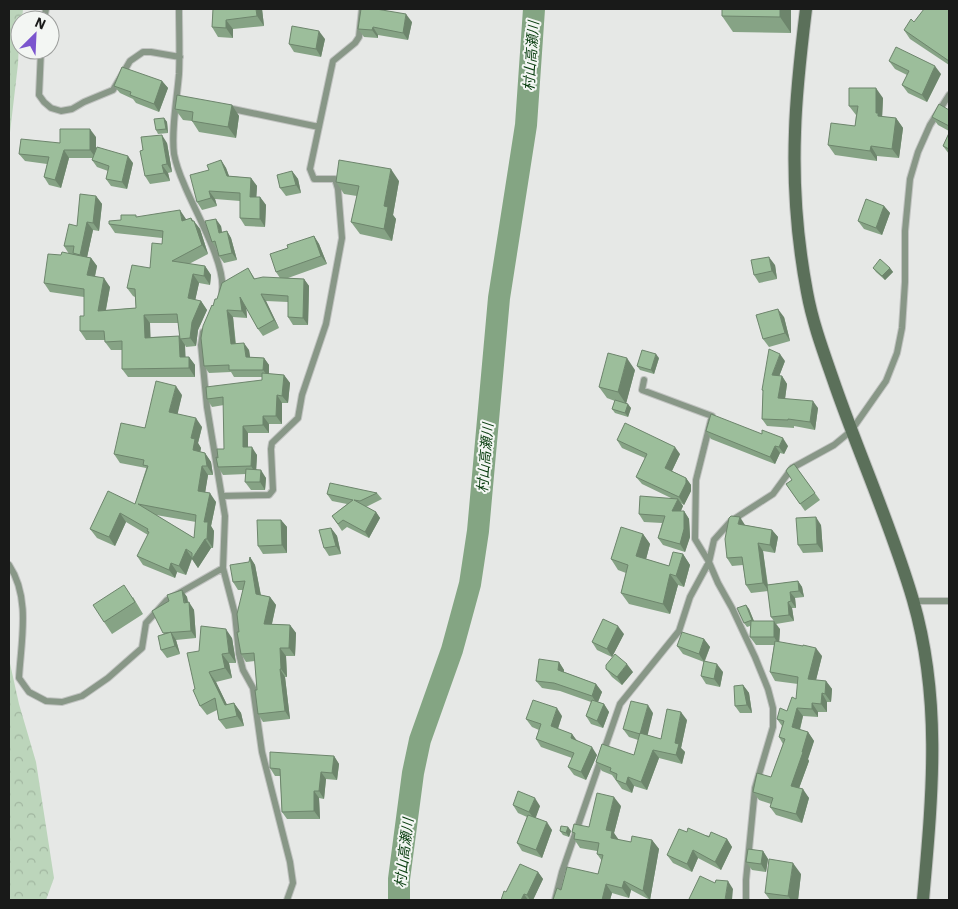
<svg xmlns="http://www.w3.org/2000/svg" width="958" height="909" viewBox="0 0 958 909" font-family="'IBM Plex Sans','Noto Sans JP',sans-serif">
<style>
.forest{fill:url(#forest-crowns)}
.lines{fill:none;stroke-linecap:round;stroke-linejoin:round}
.river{stroke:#84a583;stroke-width:22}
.lane-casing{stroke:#c1c3c1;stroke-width:8}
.secondary-casing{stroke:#c1c3c1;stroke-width:14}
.lane{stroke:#889787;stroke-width:6}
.secondary{stroke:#5b705a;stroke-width:12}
.wall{fill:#86a385;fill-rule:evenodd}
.shaded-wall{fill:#6d856c}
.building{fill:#9cbe9b;stroke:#6d856c;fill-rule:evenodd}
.labels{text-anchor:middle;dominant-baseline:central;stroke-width:4;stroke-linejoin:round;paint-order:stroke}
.water-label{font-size:14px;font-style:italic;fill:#073c0d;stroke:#f3f6f3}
</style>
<defs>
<pattern id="forest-crowns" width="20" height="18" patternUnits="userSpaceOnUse" patternTransform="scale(1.25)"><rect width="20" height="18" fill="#bcd5bb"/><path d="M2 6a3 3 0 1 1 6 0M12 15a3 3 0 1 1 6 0" fill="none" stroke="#a1b6a0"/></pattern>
</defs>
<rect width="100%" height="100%" fill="#e6e8e6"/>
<path class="forest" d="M9,9H23L22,20H20L18,64L9,141Z
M9,659L19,704L36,762L54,878L46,900H9Z"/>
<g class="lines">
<path class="river" d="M399,900V879L413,773L420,740L452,650L470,584L478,531L499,298L526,125L534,9"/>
<defs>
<path id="lane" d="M179,9C179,31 180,52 179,74C177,99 171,130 174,154C176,164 180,175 184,184C194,210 226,263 222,291
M44,20L46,9
M41,50L39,95L44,102L51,108L61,111L72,109L84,102L113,90L130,61L143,52H151L180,57
M228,108L319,127
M203,332L201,345L207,407L225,516L223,568L235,614L239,654L243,670L253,688L262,752L290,862L293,883L287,900
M644,380L642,390L712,416L696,480L695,539L709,562L718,583L732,608L755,657L768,689L773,708V727L755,788L746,880V900
M222,496L269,495L273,490L271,449L272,443L298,418L302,395L326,324L342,238L338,189L335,179H314L310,169L333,61L355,43L359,37L362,9
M9,565C31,598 21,641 19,678L29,692L46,701L62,702L82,696L108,678L142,648L146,623L167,600L223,568
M913,601H949
M555,900L562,872L620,704L679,631L690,597L709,562L714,540L731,521L773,494L792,468L834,445L851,431L886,381L897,353L902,328L905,282V231L910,179L918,152L930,125L949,95"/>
<path id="secondary" d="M806,9C801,50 796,91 795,132C793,186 797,239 807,292C813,325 825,356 836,388C861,459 892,528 913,600C942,700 932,798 923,900"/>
</defs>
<use href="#lane" class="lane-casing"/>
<use href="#secondary" class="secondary-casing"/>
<use href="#lane" class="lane"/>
<use href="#secondary" class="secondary"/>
</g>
<path class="wall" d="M213,9H262L264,26L233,29V38L218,37L212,27Z
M791,9V33L733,32L722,16Z
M949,9V65L910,39L904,30L914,22Z
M412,22L408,40L378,35V38L364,37L358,29Z
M325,39L321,57L294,52L289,44Z
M889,61L941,74L927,102L908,93L902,85L907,75L895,69Z
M162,81L168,88L159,112L136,103L133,99L120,93L114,86Z
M883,98L882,117L896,118L903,128L899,158L877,156V161L835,155L828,145L855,126L856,115L849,106Z
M232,105L239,116L236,138L199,132L192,121L183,120L175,109Z
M949,110V131L938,125L932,117Z
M164,118L167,122L168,133L158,134L156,130Z
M949,133V154L943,146Z
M96,137V149L133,163L127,189L111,186L106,179L108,171L97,167L92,160L93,158H69L61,188L49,185L44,177L47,164L25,161L19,154L60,143Z
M167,143L172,172L168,173L170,181L150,184L145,176Z
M221,160L226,168L229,176L251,178L257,186L256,197H260L266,205L265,227L245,226L240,218V201L215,199L217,206L202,210L197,202L209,170Z
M292,171L298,179L301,193L286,196L280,188Z
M399,181L393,215L396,219L392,241L360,234L351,222L357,196L344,194L336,182Z
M96,196L102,204L99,231L93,230L87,257L91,258L97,266L95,277L110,287L106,310L136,308L135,297L133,296L127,288L150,268L162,244V238L115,233L109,224L137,217L186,219V220L191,218L200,229L208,254L189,264L205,266L211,275L210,285L199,283L195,300L201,301L207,310L198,330L196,346L186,347L185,345V357H189L195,365V377H128L122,369V350H111L105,342V340H86L80,331L84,316V297L50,292L44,283L61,255L69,254L64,246ZM150,323H178L180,338L179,336L150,337Z
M884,206L890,213L882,235L864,229L858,221Z
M221,226L222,232L227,231L231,238L237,260L224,263L219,256L217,249L212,242Z
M314,236L319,244L327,264L288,278L304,279L309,286L308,325H293L288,317V302L266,301L279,328L263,336L258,329L246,307L247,318L233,317L236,344L249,350L250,357L264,358L269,365V374L284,375L290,383L288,403H282V424H269V433H248V447L257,455L256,469L266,478L265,490H251L245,482L246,474L223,475L218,467V458L224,449V405L212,407L207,399L262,380V377H234L231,372L209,373L204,366L213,306L217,299L248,268L255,279L280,278L276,272L288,248Z
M775,265L777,279L759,283L754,275Z
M873,268H890L893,272L885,280L876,272Z
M784,317L790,341L769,347L763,339Z
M659,358L654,374L640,370L637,366Z
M785,361L779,376H782L787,384L785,399L818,408L815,430L794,426V428L767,426L762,419L763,391L762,390Z
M635,370L626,403L631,408L628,417L615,413L612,409L615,401L607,398L599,387Z
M182,395L177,414L202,427L198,443L201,448L200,452L205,453L211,462L213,475H208L205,492L216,502L211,526L214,531L213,548H211L198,568L192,559L186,575L177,572L175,578L143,565L137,556L148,535L126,522L115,546L97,538L90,529L135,504L146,469V468L120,463L114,454ZM156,515L196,522L194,538Z
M706,431L788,446L784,454L780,453L775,464L711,439Z
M617,440L680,454L672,471L686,478L691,485V491L684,505L681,503L683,506L681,511H684L689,519L690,537L685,552L663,545L658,538L662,523L644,522L639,514L671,498L642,484L636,477L645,458L622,448Z
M794,464L820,500L805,511L786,484L792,480Z
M377,493L382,499L366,507L376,512L380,518L369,538L347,527L342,531L332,516L347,504L332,501L327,494Z
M281,520L287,527V553L263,554L258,546Z
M745,525L772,530L778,537L775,553L763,551L768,585L798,581L802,587L804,597L795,598L796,608H792L794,621L776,624L771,617L768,591L751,593L746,585L743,565L732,566L727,558Z
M821,525L823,552L803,553L798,545Z
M331,528L337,536L341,554L329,556L324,548Z
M643,534L650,544L646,559L669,566L683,554L690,565L684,587L678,585L670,614L629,604L621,593L626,573L618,570L611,559Z
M250,557L255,565L261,595L270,597L276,605L272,624L290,625L296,633L295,656H286L287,677H285L290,719L263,722L258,714L255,661L246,662L241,654L239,632L243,590H238L233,582L249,562Z
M182,590L187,597L188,602L194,610L196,638L176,640L180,654L167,658L161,650L164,634L152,611L169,601Z
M133,597L143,614L112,634L104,622Z
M746,605L749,609L754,621L780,629L779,642L822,656L816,680L826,681L832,689L831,702H827V712H818V717L803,716L800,730L808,732L814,741L808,759L809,761L799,788L809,798L802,823L776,815L770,807L771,804L759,800L753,792L771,777L783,744L779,737L782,726L777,719L787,711L796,699L798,684L775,681L770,672L774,645H756L750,637V626L747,627L744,623Z
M624,634L612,657L597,650L592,642Z
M232,638L236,663H229L232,678L216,682L227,705L234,703L241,713L244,726L226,729L219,720L217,710L207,715L200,706L195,689L199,651Z
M704,639L710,647L705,661L723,672L720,687L706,684L701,676L704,662L683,654L677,646Z
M559,662L564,670V672L596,684L602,692L598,702L604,704L609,712L603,728L591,724L586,716L591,702L560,691L542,688L536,681Z
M606,669L633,672L622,685L612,677Z
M743,685L749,693L752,713H740L735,706Z
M653,713L647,735L661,739L687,720L681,748L685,752L682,764L659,758L647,790L634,786L632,793L622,789L612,775L602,771L596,762L634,755L638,740L629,737L623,729Z
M562,716L558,729L572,734L576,740L597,755L586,780L574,775L568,767L572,758L541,747L536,739L539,730L532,727L526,719Z
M334,756L339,764L337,780L326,779L324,799L319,798L320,819H287L282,812L280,776H275L270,768Z
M513,805L540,806L535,818L552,830L542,858L522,851L517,843L527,817L518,813Z
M621,806L614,833L618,840L631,842L652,840L659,849L650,900L631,890L629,898L612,893L610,900H553L561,890L598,874L602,861L597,854V851L580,848L574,839L575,836L572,832L589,827Z
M568,827L571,831L569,837L563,835L560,831Z
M687,832L727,839L732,847L721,870L698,858L692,872L673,863L667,855Z
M763,851L768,859L766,872L752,870L746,862Z
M538,872L543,879L533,900H501L506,892Z
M801,874L798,900H770L765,893Z"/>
<path class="shaded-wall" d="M256,9H262L264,26L257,16Z
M780,9H791V33L780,17Z
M406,14L412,22L408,40L403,33Z
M226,20L233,29V38L226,28Z
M373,27L378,35V38L372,30Z
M319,31L325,39L321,57L316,49Z
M935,66L941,74L927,102L922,95Z
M162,81L168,88L159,112L154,104Z
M876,88L883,98L882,119L884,126L876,113Z
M232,105L239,116L236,138L228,127Z
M164,118L167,122L168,133L166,129Z
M896,118L903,128L899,158L892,149Z
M90,129L96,137V158L90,150Z
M162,135L167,143L172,172L167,164Z
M871,146L877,156V161L870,151Z
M64,150L69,158L61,188L55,180Z
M128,156L133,163L127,189L122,182Z
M221,160L226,168L232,184L227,176Z
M162,165L168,173L170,181L164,173Z
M391,169L399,181L393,215L396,219L392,241L384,229V206Z
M292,171L298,179L301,193L296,185Z
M251,178L257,186L256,205L250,197Z
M209,191L215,199L217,206L211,198Z
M96,196L102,204L99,231L93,223Z
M260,197L266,205L265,227L260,219Z
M884,206L890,213L882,235L876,228Z
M180,210L186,219L188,230L182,221Z
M191,218L196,225L194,221L200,229L208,254L202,245Z
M216,219L221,226L223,240L219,233Z
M87,222L93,230L86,262L80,255Z
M227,231L231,238L237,260L232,253Z
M314,236L319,244L327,264L321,256Z
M769,257L775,265L777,279L772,271Z
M91,258L97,266L93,284L87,275Z
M205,266L211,275L210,285L204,276Z
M890,268L893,272L885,280L882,276Z
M193,274L199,283L194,306L188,298Z
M104,278L110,287L104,319L98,311Z
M304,279L309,286L308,325L303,318Z
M261,294L266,301L279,328L274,320Z
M240,297L246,304L247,318L242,311Z
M201,301L207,310L198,330L196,346L190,338L192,322Z
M778,309L784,317L790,341L785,333Z
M227,310L233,317L236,352L231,344Z
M144,315L150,323L151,346L145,338Z
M179,336L185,345L186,365L180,357Z
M244,343L249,350L251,364L246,357Z
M656,354L659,358L654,374L651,370Z
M780,354L785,361L777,382L772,375Z
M189,357L195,365V377L189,368Z
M264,358L269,365V377L263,370Z
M627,358L635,370L626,404L618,392Z
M284,375L290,383L288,403L282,396Z
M782,376L787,384L784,406L778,398Z
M176,386L182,395L176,421L169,412Z
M277,395L282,403V424L276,416Z
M813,401L818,408L815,430L810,422Z
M628,404L631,408L628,417L625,413Z
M263,416L269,424V433L263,425Z
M196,418L202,427L198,443L201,448L199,459L193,450L191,438Z
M243,426L248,433V455L243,447Z
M783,438L788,446L784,454L779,447Z
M775,446L780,453L775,464L770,457Z
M252,447L257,455L256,474L251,466Z
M675,447L680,454L670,475L665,468Z
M205,453L211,462L213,475L207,466Z
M202,466L208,475L204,500L198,491Z
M261,470L266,478L265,490L260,482Z
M686,478L691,485V491L684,505L679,497Z
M210,493L216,502L211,526L214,531L213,548L207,539L204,522Z
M678,499L683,506L677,519L672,511Z
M684,511L689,519L690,537L685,552L680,544Z
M376,512L380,518L369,538L365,532Z
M120,513L126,522L115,546L109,537Z
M740,517L745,525L744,532L738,524Z
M816,517L821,525L823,552L817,544Z
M281,520L287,527V553L282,545Z
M331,528L337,536L341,554L336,546Z
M772,530L778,537L775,553L770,545Z
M643,534L650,544L644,567L636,556Z
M205,539L211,548L198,568L192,559Z
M758,543L763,551L768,590L763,583Z
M186,549L192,558L186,575L179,566Z
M683,554L690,565L684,587L676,576Z
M250,557L255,565L262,602L256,594Z
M171,563L177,572L175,578L169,570Z
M670,574L678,585L670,614L663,604Z
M798,581L802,587L804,597L799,591Z
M182,590L187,597L189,609V602L194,610L196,638L191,631Z
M790,592L795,598L796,608L791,601Z
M270,597L276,605L270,632L264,624Z
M788,602L792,608L794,621L789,615Z
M746,605L749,609L755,624L752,620Z
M774,621L780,629L779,645L774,637Z
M290,625L296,633L295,656L289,648Z
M618,626L624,634L612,657L607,649Z
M226,629L232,638L236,663L229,653Z
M171,632L176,640L180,654L175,646Z
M704,639L710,647L704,662L699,654Z
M280,648L286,656L287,677L281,669Z
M816,648L822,656L814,688L808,679Z
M222,654L229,663L232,678L225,668Z
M559,662L564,670L563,678L558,670Z
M627,664L633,672L622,685L617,677Z
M717,664L723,672L720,687L714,679Z
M280,669L285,677L290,719L285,711Z
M209,672L216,682L232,715L225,705Z
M826,681L832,689L831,702L825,694Z
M596,684L602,692L597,704L592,696Z
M743,685L749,693L752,713L747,705Z
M822,693L827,702V712L821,704Z
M234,703L241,713L244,726L237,716Z
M812,703L818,712V717L812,709Z
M604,704L609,712L603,728L597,721Z
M648,705L653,713L646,742L640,734Z
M557,708L562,716L556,734L551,726Z
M797,708L803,716L798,736L792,727Z
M681,712L687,720L681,748L685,752L682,764L676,755L675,743Z
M808,732L814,741L808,759L809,761L797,794L791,786Z
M572,734L578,742L571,738Z
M592,747L597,755L586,780L581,772Z
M653,750L659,758L647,790L641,782Z
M334,756L339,764L337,780L332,773Z
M321,772L326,779L324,799L319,791Z
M628,777L634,786L632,793L626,784Z
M803,789L809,798L802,823L796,814Z
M314,791L319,798L320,819L314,811Z
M614,797L621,806L614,833L619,840L611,838L606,830Z
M535,798L540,806L535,820L529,812Z
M547,822L552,830L542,858L536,850Z
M568,827L571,831L569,837L566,833Z
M727,839L732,847L721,870L715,862Z
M652,840L659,849L650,900L643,891Z
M693,850L698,858L692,872L687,864Z
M763,851L768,859L766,872L761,864Z
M793,863L801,874L798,900H791L788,896Z
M538,872L543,879L533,900H530L527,895Z
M624,881L631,890L629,898L622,888Z
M728,881L733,889L732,900H725Z
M606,884L612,893L610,900H602Z
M524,894L528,900H521Z"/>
<path class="building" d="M213,9H256L257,16L226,20V28L212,27Z
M361,9H376L406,14L403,33L373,27L372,30L358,29Z
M722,9H780V17L722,16Z
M924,9H949V61L904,30L911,19L914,22Z
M292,26L319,31L316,49L289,44Z
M896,47L935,66L922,95L902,85L909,71L889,61Z
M122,67L162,81L154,104L130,95L131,92L114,86Z
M849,88H876V113H878V116L896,118L892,149L871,146L870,151L828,145L831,123L855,126L858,106H849Z
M177,95L232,105L228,127L192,121L193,112L175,109Z
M939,104L949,110V126L932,117Z
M164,118L166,129L156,130L154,119Z
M60,129H90V150H64L55,180L44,177L49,157L19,154L21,139L60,143Z
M949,133V149L943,146Z
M162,135L167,164L162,165L164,173L145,176L140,151L143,150L141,137Z
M97,147L128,156L122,182L106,179L109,166L92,160Z
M221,160L227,176L251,178L250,197H260V219L240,218V193L209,191L211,198L197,202L190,175L209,170L207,165Z
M339,160L391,169L384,206L388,207L384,229L351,222L359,186L336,182Z
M292,171L296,185L280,188L277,175Z
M80,194L96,196L93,223L87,222L80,255L73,253L74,246H64L69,224L77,226Z
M866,199L884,206L876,228L858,221Z
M180,210L182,221L191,218L192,221H194L202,245L172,261L205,266L204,276L193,274L188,298L201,301L192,322L190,338L180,339L177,314L144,315L145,338L179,336L180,357H189V368L122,369V341L105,342L104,331H80V316H84V289L44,283L48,254L61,255L62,252L91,258L87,275L104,278L98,311L136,308L135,289L127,288L132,265L150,268L152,243L162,244L163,231L109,224V221L121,220V215H136V217Z
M216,219L219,233L227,231L232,253L219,256L215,241L212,242L205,221Z
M314,236L321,256L276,272L270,254L288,248L287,245Z
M769,257L772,271L754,275L751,260Z
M880,259L890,268L882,276L873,268Z
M248,268L254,279L263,277L304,279L303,318L288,317V296L261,294L274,320L258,329L240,297L242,311L227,310L231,344L244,343L246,357L264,358L263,370H229V365L204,366L201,338L203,326L212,305L213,306L215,299H217L222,283Z
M778,309L785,333L763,339L756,315Z
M769,349L780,354L772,375L782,376L778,398L813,401L810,422L788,419V420L762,419L763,390H762Z
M642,350L656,354L651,370L637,366Z
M608,353L627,358L618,392L599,387Z
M262,373L284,375L282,396L277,395L276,416H263V425L243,426V447H252L251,466L218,467L216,457L218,458L217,449H224L223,397L207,399L206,387L262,380Z
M156,381L176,386L169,412L196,418L191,438L195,439L193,450L205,453L207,466H202L198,491L210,493L204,522H208L207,539H205L192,559V553L186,549L179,566L171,563L169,570L137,556L149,532L147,531L148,529L120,513L109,537L90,529L108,491L135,504L148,466L143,465L144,460L114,454L121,423L145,428ZM138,504L196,515L194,538Z
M615,400L628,404L625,413L612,409Z
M711,414L762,434V430L783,438L779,447L775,446L770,457L706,431Z
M625,423L675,447L665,468L686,478V483L679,497L636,477L647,454L617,440Z
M794,464L815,493L800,504L786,484L792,480L786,471L788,468Z
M246,469L261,470L260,482H245Z
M330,483L377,493L360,501L354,500L376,512L365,532L343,520L338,524L332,516L353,500L327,494Z
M640,496L678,499L672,511H684V529L680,544L658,538L665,516L639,514Z
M731,516L740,517L738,524L772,530L770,545L758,543L763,583L746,585L742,557L727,558L725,539L729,518Z
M816,517L817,544L798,545L796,518Z
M257,520H281L282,545L258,546Z
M621,527L643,534L636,556L669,566L673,552L683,554L676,576L670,574L663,604L621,593L628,565L611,559Z
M331,528L336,546L324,548L319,530Z
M250,557L256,594L270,597L264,624L290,625L289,648H280L281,669H280L285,711L258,714L255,690H257L254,653L241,654L237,632H239L237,614L245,581L233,582L230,565L249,562Z
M798,581L799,591L790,592L791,601L788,602L789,615L771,617L767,585Z
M124,585L135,602L104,622L93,605Z
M182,590L184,603L189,602L191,631L163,633L152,611L169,601L167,595Z
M746,605L752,620L744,623L737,608Z
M603,619L618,626L607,649L592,642Z
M751,621H774V637H750Z
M201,626L226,629L229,653L222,654L225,668L209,672L225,705L234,703L237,716L219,720L215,698L200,706L193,690L195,689L187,653L199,651Z
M171,632L175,646L161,650L158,636Z
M682,632L704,639L699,654L677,646Z
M775,641L803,646V645L816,648L808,679L826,681L825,694L822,693L821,704L812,703V709L797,708L792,727L808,732L802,752H803L791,786L803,789L796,814L770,807L773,798L753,792L757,773L771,777L785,739L779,737L784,721L777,719L780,708L787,711L792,697L796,699L798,677L770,672Z
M615,654L627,664L617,677L606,669V665Z
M539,659L559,662L558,670L596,684L592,696L554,683L536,681Z
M704,661L717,664L714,679L701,676Z
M743,685L747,705L735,706L734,686Z
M533,700L557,708L551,726L572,734L571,738L592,747L581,772L568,767L574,753L536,739L541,724L526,719Z
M592,700L604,704L597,721L586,716Z
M631,701L648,705L640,734L623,729Z
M667,709L681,712L675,743L679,744L676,755L653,750L641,782L628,777L626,784L616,780L617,774L610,771L611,768L596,762L602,744L634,755L640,733L661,739Z
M270,752L334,756L332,773L321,772L319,791H314V811L282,812L280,769L270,768Z
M518,791L535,798L529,812L513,805Z
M597,793L614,797L606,830L612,831L611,838L631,842L632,836L652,840L643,891L624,881L622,888L606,884L602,900H553L557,888L561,890L567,867L598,874L603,855L597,854L599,843L574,839L575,833L572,832L574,824L589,827Z
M528,815L547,822L536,850L517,843Z
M561,826L568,827L566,833L560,831Z
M688,828L709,837L711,832L727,839L715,862L693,850L687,864L667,855L679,829L687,832Z
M748,849L763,851L761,864L746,862Z
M769,859L793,863L788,896L765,893Z
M520,864L538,872L527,895L524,894L521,900H501L504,891L506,892Z
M700,876L715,883L716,880L728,881L725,900H692L689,899Z"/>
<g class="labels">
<g class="water-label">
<text transform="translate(531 56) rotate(-86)">村山高瀬川</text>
<text transform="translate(485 458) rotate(-85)">村山高瀬川</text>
<text transform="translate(404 853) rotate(-83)">村山高瀬川</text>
</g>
</g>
<rect width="958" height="909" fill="none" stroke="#191a19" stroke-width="20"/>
<g transform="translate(35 35) rotate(24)"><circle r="24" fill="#f3f6f3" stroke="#9c9e9c"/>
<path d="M0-4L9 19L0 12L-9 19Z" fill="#7b55ce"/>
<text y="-8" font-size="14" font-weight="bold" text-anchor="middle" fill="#191a19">N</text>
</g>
</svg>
